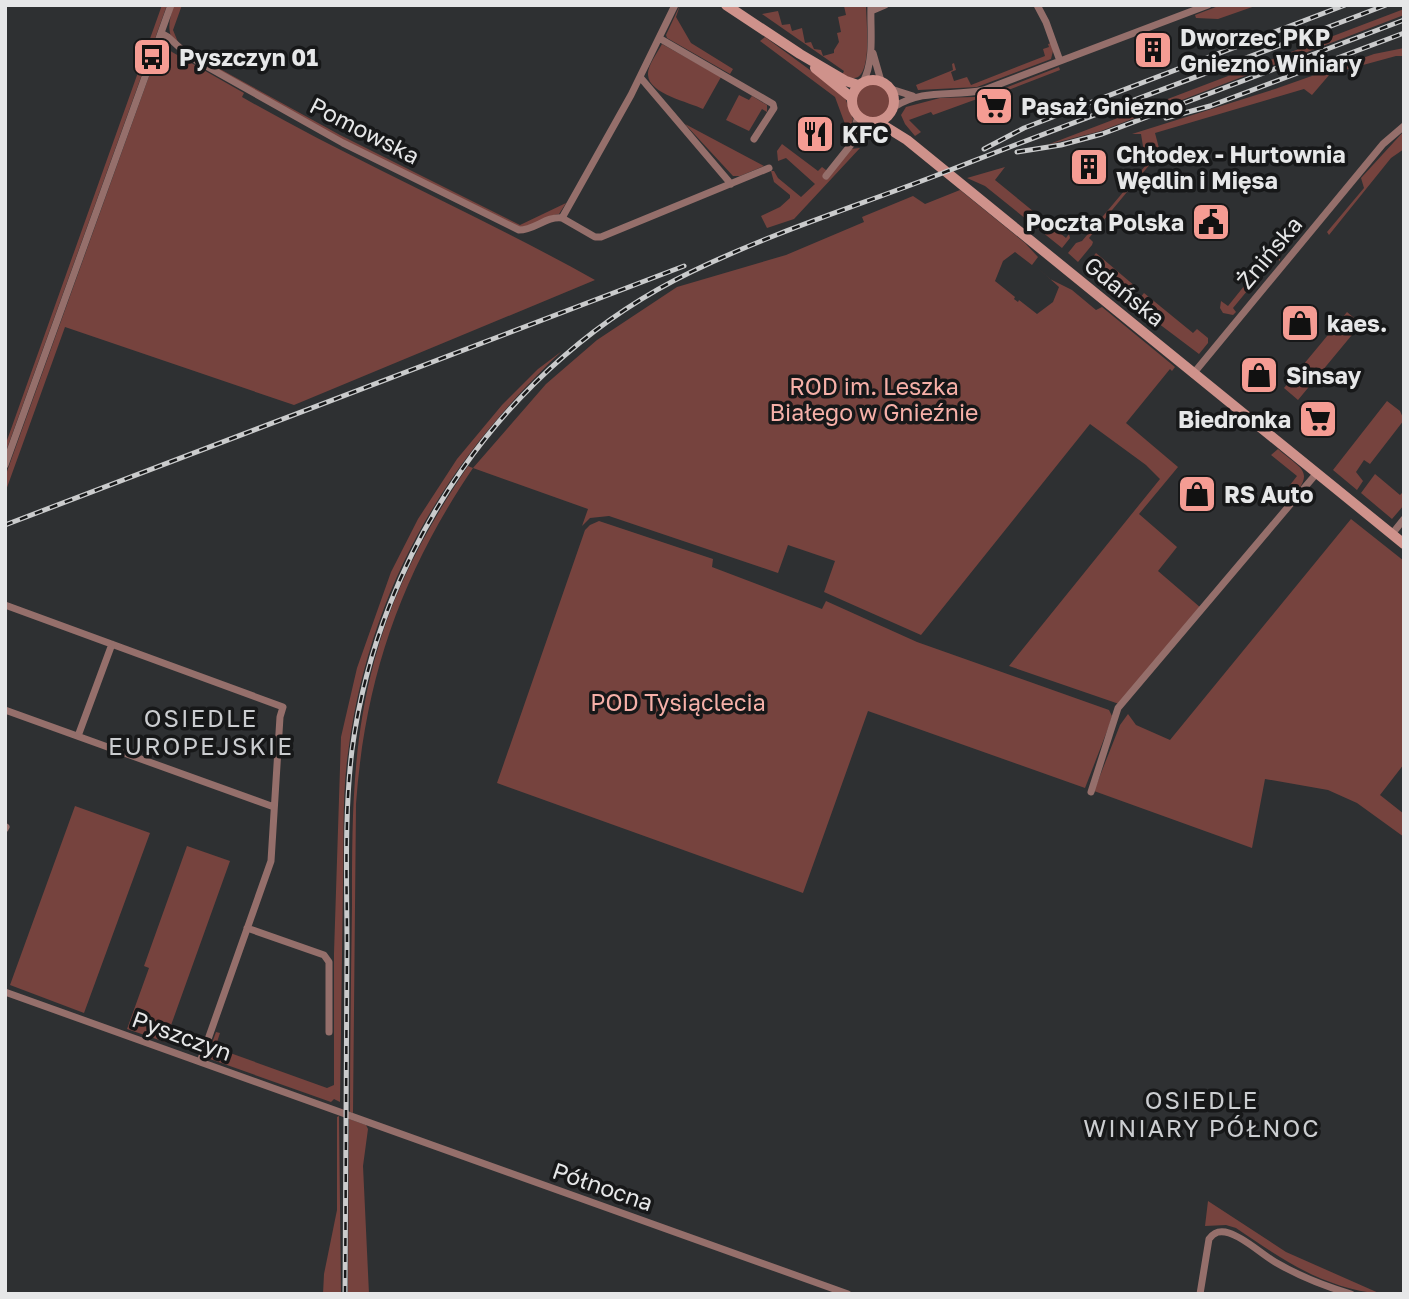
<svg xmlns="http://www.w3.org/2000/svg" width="1409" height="1299" viewBox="0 0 1409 1299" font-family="'Golos Text',sans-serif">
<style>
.green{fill:#76433e}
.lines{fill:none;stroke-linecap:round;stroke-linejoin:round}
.street{stroke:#956f6b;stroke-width:7}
.secondary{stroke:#cf928b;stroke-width:10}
.rail-casing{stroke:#cacbcc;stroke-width:5}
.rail{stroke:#171819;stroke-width:2.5;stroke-dasharray:8;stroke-linecap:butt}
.labels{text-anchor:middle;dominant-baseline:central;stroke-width:7;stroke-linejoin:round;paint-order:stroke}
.poi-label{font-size:23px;font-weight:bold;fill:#e6e7e8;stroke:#171819;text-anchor:start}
.street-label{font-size:23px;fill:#e6e7e8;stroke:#171819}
.park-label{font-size:23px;fill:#f6b0a8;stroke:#171819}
.neighbourhood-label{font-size:24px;letter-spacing:2px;fill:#cbcdd0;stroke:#171819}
</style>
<rect width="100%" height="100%" fill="#2e3032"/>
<path class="green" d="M162,5H167L5,454V446Z
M174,5H182L173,30L180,47L340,135L520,225L566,203L559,214C545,216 533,228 519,227L329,133L179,49C166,34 168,23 174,5Z
M680,5L676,17L691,43L733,69L730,74L667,38L666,35Z
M866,5C866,20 872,68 858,77C853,80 847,76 842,75L844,71L762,14L778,11L782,25L790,24L792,31L802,28L805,43L811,42L814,49L821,50L823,56L834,53V50L839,42L837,33L841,32L838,17L846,15L844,6Z
M1221,5H1258L1218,19L1196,18L1195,15Z
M1404,9V15L1101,131L1047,145Z
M765,37L844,95L853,119L848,139L841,141L845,124L835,97L760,41Z
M161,43L172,52L244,93L242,97C357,163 479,215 595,280L294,405L65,327L5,493V477Z
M1051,43L1053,51L1051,59L977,87L918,90L916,85L953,70L952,64L954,63L956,70L951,72L954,81L967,77L971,85L1045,56L1043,49L1049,47L1048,44Z
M662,44L721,77L703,109C689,102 649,94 648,75C647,66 658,52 662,44Z
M1404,48V56H1396L1330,74L1312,95L1304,89L1155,133L1160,152L1089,238L1093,242L1092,245L1078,262L1068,253L1076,243L1082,241L1146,165L1141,134H1132L1275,89L1374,54Z
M1059,67L1060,70L988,98L977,99L933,115L931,112L909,120L921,132L915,136L905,124L901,115L906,107L940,98L974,97L987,95Z
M856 101a17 17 0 1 1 34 0a17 17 0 1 1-34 0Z
M739,95L749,100L752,96L767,105V112L762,109L749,131L726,120Z
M685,124L764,166L740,176H733Z
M1404,131V149L1391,158L1329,235L1327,232L1364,188L1361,178Z
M782,144L818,171L822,167L830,173L850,149L860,148L794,219L767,228L761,216L780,207L790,198V195L774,182L771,171H774L778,178L801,197L815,184L786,158L778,161L777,151Z
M1005,167L995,180L1066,238L1069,234L1070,238L1062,248L985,186L967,178Z
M960,190L1025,243L1038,257L1032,265L1015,252L1003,261L995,281L1015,297L1014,299L1018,302L1019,300L1037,314L1053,302L1059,287L1038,268L1050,279L1072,290L1096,310L1102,307L1175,367L1172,371L1170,369L1126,423L1178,467L1139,514L1177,547L1158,571L1201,608L1122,705L1009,666L1160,479L1146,465L1090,424L921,635L824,592L835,561L788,545L778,573L609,516L590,518L582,526L588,509L473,468C402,573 365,677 356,804L353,1113L350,1112C350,1043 351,974 352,905C352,820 352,744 374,662C393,590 427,527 468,466L473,468L546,384L597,340L677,287L786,255L864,222L862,217L913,196L925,204Z
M1274,249L1280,255V261L1275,257L1233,308L1236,312L1233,315L1223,313L1220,308L1221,301L1228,306Z
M1096,253L1136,287L1126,299L1085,267Z
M1144,293L1193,333L1197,329L1208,338V343L1199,354L1134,305Z
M1347,312L1361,324L1298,400L1284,388Z
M562,351C444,462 369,591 348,753C342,796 344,841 343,885C342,957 341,1029 340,1102L334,1099L331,1102L210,1059L208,1054L216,1032L220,1033L217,1042L219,1049L327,1088L334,1085V953L341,737L357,668L391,572L418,519L457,459L502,405L538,369Z
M1387,401L1400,411L1404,420L1370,464L1364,460L1356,472L1363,481L1357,490L1333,470Z
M1278,449C1303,471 1315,470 1291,500L1283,494L1297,476L1271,455Z
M1375,474L1400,495L1404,491V505L1392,519L1361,493Z
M1351,519L1404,561V764L1380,795L1404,814V837L1357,803L1328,790L1265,779L1252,848L1094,791L1120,725L1128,714L1136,725L1170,740Z
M599,521L713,559L712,567L822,609L826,601L917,642L1109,710L1112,716L1109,726L1085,788L868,711L803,893L497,783L585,530L590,525Z
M75,806L150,833L84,1013L10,985Z
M187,846L230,861L165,1042L127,1029L149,968L144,966Z
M339,1116L341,1294H323L324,1274L337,1210V1117Z
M349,1119L366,1125L368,1129L363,1166L369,1294H348Z
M1208,1201L1286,1252L1381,1294C1323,1288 1283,1260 1236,1228L1226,1225L1205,1226Z"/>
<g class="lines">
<path class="street" d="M675,5L631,95L562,218L595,237H601L769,168
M1037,5L1046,22L1060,61
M871,11L885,5
M161,33L168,37L190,57L343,143L519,230C535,230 546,216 562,218
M659,38L773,104L774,108L754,139
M873,53L881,81
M640,77L731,184
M863,82C875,59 870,31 871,5
M891,89L913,96
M894,107C924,88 952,97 984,90L1208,5
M851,141L858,116
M826,176L865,127L872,123
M1193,374L1383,144L1404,126
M5,465L171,5
M1392,534L1404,519
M5,605L283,707L280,717L271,861L200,1062
M5,710L274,807
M78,736L112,644
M1091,792L1118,708L1316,474
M5,829L6,827
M247,928L324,955L329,962V1032
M5,992L848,1294
M1200,1294L1209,1239C1214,1232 1220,1230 1229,1233C1245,1238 1260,1253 1275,1262C1299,1276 1324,1286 1351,1294"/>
<path class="secondary" d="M726,5L800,54L846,81L858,85
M815,68L852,98
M852 101a21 21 0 1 1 42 0a21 21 0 1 1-42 0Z
M878,122L907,140L1404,544"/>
<defs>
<path id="rail" d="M1166,118L1210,106L1404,33
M984,149L1024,128L1345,5
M1017,152L1061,145L1102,134L1404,20
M5,525L684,266
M345,1294C346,1179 346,1065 347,950C347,884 344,816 352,750C379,548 507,361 691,272C771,233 857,206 940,174C1088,116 1238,62 1386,5"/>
</defs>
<use href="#rail" class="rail-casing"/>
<use href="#rail" class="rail"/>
</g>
<defs>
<symbol id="building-square" viewBox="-11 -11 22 22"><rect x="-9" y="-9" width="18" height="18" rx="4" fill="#f59c93" stroke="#171819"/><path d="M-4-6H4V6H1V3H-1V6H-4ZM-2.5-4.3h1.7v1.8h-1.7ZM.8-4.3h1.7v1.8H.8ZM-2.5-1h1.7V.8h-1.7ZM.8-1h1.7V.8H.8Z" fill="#111"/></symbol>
<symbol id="bus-square" viewBox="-11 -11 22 22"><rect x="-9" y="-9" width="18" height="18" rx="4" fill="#f59c93" stroke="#171819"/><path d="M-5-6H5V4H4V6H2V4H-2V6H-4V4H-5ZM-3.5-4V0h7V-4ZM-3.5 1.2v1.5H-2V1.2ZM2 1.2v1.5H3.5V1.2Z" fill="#111"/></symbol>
<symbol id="supermarket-square" viewBox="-11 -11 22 22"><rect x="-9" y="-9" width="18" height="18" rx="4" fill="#f59c93" stroke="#171819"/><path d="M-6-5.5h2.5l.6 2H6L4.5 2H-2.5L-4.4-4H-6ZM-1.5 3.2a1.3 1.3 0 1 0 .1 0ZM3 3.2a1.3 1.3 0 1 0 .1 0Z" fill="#111"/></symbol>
<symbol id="restaurant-square" viewBox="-11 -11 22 22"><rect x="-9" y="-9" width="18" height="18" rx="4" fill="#f59c93" stroke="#171819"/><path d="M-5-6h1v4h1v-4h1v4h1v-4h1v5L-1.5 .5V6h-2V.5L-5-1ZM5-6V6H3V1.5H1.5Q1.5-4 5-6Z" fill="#111"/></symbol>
<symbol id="civic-square" viewBox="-11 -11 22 22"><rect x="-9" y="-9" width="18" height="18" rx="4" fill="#f59c93" stroke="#171819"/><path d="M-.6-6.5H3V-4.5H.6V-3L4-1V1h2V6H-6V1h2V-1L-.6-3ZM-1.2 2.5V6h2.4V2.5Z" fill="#111"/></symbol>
<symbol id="shop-square" viewBox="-11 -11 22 22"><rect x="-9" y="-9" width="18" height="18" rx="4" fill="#f59c93" stroke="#171819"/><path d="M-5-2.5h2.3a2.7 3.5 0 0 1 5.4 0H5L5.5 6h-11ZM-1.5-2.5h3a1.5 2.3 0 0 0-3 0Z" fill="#111"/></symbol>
</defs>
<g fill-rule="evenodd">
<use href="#building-square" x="1131" y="28" width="44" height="44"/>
<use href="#bus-square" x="130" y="35" width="44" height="44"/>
<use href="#supermarket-square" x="972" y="84" width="44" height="44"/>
<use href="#restaurant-square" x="793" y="112" width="44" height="44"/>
<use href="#building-square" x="1067" y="145" width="44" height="44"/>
<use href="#civic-square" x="1189" y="200" width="44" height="44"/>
<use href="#shop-square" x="1278" y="301" width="44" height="44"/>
<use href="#shop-square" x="1237" y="353" width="44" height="44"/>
<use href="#supermarket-square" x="1296" y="397" width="44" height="44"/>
<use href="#shop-square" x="1175" y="472" width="44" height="44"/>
</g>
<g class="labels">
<g class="poi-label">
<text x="1180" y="37">Dworzec PKP<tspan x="1180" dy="26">Gniezno Winiary</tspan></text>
<text x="179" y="57">Pyszczyn 01</text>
<text x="1021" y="106">Pasaż Gniezno</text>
<text x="842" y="134">KFC</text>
<text x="1116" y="154">Chłodex - Hurtownia<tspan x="1116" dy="26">Wędlin i Mięsa</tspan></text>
<text x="1184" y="222" text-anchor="end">Poczta Polska</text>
<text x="1327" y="323">kaes.</text>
<text x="1286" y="375">Sinsay</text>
<text x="1291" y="419" text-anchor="end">Biedronka</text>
<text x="1224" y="494">RS Auto</text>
</g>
<g class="street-label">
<text transform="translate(365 130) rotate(27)">Pomowska</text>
<text transform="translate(1269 252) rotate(-50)">Żnińska</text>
<text transform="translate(1125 291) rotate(39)">Gdańska</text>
<text transform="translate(182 1035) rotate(20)">Pyszczyn</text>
<text transform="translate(603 1186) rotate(19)">Północna</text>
</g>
<g class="park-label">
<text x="874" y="386">ROD im. Leszka<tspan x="874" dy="26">Białego w Gnieźnie</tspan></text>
<text x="678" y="702">POD Tysiąclecia</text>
</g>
<g class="neighbourhood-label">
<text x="201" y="717">OSIEDLE<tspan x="201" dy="28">EUROPEJSKIE</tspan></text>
<text x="1202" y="1099">OSIEDLE<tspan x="1202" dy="28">WINIARY PÓŁNOC</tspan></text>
</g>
</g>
<rect width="1409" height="1299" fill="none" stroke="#e6e7e8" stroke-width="14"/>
</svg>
